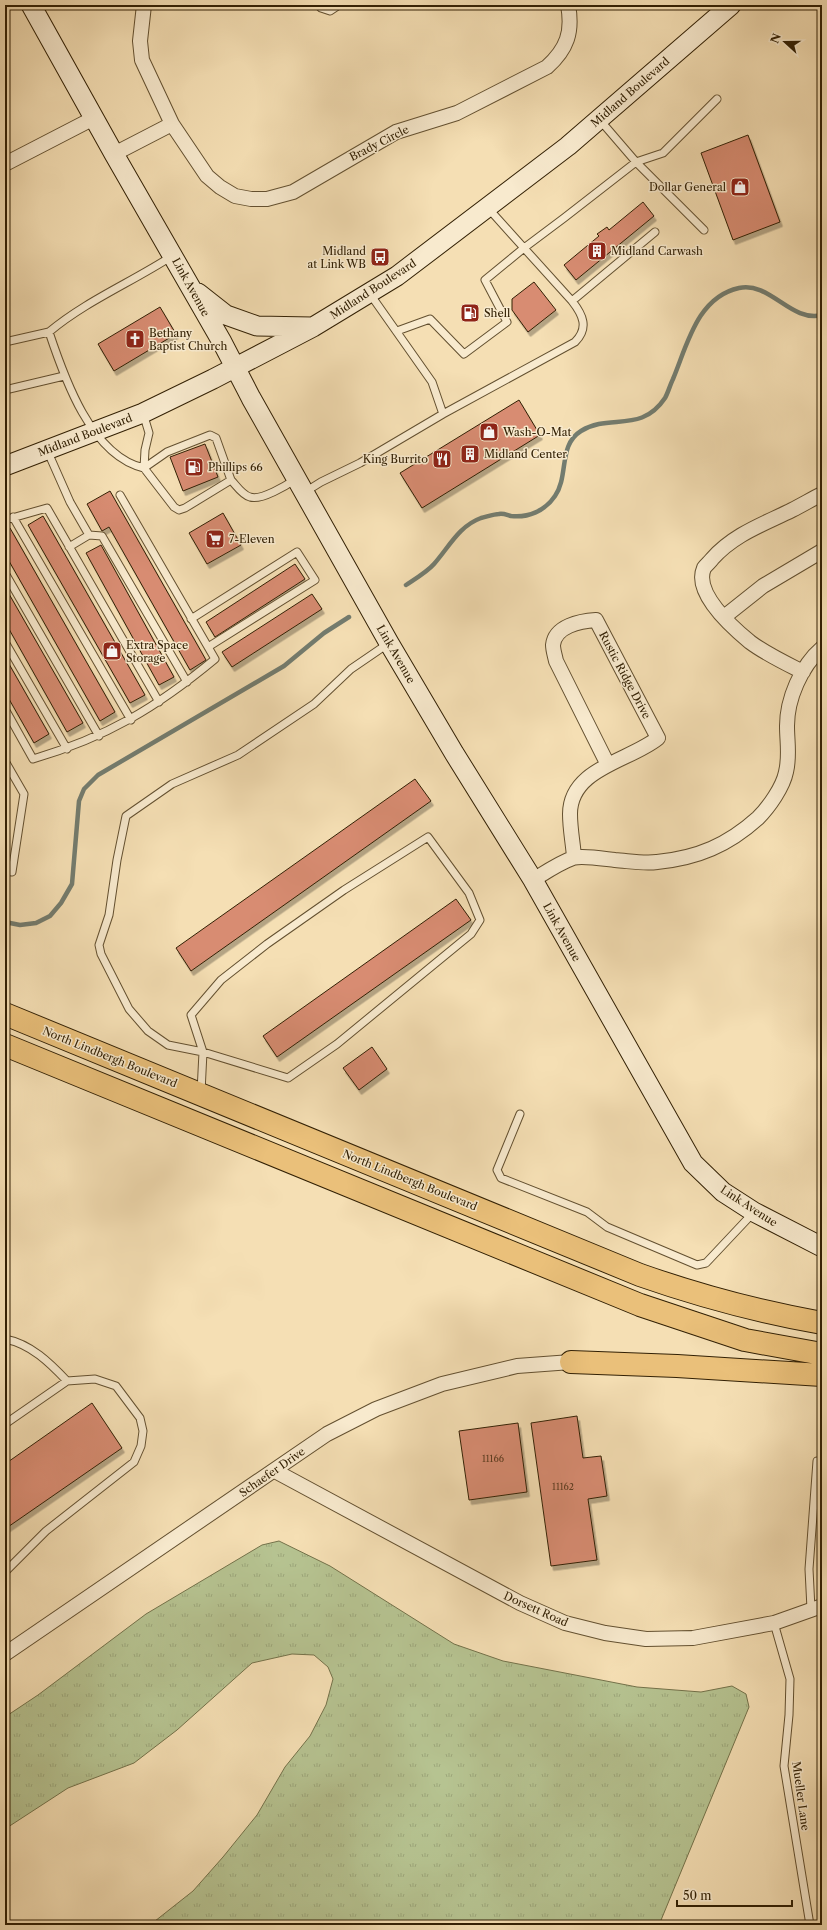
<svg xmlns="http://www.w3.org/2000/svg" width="827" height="1930" viewBox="0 0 827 1930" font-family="'Libre Caslon Text',serif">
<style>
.grass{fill:url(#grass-tufts);stroke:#74724a}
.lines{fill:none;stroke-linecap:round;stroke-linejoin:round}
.stream{stroke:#737c6f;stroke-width:4.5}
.building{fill:#d88c72;stroke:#322004;filter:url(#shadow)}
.lane-casing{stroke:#635030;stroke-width:9}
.street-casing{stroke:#635030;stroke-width:16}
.secondary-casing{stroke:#322004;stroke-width:21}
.highway-casing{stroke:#322004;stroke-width:24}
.lane{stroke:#f8eace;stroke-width:7}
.street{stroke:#f8eace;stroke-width:14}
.secondary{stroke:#f8eace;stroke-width:19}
.highway{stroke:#eac07a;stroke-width:22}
.labels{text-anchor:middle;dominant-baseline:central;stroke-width:3;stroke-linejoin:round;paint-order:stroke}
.number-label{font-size:9px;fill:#5c3b20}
.street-label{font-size:11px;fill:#322004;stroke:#f8eace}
.poi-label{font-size:11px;fill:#322004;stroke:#f8eace;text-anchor:start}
</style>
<defs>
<pattern id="grass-tufts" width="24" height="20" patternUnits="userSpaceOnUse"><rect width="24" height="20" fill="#b6c391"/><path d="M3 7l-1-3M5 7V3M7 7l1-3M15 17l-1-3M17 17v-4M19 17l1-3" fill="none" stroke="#9da77b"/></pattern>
<filter id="shadow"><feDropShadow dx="2.5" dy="4.5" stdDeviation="0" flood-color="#0004"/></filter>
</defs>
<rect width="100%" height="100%" fill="#f5dfb4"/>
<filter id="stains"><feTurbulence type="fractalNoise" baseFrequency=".005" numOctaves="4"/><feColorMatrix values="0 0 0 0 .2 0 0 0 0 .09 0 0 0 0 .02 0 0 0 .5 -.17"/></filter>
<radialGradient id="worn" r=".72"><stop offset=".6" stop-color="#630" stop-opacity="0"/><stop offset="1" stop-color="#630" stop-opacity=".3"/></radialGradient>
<path class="grass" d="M279,1541L330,1566L454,1644L503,1661L637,1687L701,1692L732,1686L746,1694L749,1707L659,1925H150L193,1891L223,1857L257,1815L285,1767L310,1736L326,1705L333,1679L328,1667L314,1655L292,1654L252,1663L177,1730L134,1763L68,1788L5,1829V1717L38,1695L146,1614L262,1545Z"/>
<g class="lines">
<path class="stream" d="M406,585C415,579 427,572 434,564C449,547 459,526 481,518C486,517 494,514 499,514C503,513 507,515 511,516C528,518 545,511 555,496C569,476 558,445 581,431C610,413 641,434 665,398C668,393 670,385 673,379C687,346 697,297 739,288C770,281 791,323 822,315
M5,922L20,925L36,923L50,916L61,903L72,884L79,801L84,789L98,775L284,666L324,633L349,617"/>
</g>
<path class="building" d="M748,135L780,222L733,240L701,153Z
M643,202L654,216L576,280L564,265L599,236L597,234L607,227L609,230Z
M534,282L556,310L528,332L512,310V299Z
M160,307L176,334L114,371L98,344Z
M519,400L540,435L422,508L400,473Z
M205,444L218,477L183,491L170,457Z
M110,491L206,660L190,670L109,527L102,531L87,504Z
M223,513L241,545L207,564L189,533Z
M43,516L145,695L130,703L28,525Z
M10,528L115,712L100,721L5,554V531Z
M101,545L174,677L159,685L86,553Z
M295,564L305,579L215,637L206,622Z
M5,587L83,723L67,732L5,622Z
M312,594L322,609L232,667L222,652Z
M5,657L49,734L34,743L5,692Z
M415,779L431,801L191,971L176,948Z
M456,899L471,920L277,1057L263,1036Z
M372,1047L387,1069L359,1090L343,1068Z
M92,1403L122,1448L5,1529V1464Z
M577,1416L583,1458L601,1456L607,1496L588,1499L597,1560L551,1566L531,1423Z
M518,1423L527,1492L469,1500L459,1431Z"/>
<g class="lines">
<defs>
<path id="lane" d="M318,5L321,8L330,11L339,5
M599,119L636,162L564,218L524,248L572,301L655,232
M704,230L636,162L663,153L717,99
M397,331L430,319L464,354L507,322L485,280L524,248L488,208
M5,342L49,332
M5,390L64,376
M143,413L149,433L145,450L144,468C91,456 64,377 49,332C86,301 132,282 172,256
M443,414L575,342C589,328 583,315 572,301
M47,450L70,502L89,535
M231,480L216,438L210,435L167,452L144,468L174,507L179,510L185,508L231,480C236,485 242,495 250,497C261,501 287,485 296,479
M305,492L321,482L360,463L443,414L432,382L370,294
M13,517L131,720
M5,520L47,508L159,702
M69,547L89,535L102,536L187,682
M5,573L99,736
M191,619L297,552L315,580L208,647
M5,642L67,749
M5,709L33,759C107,737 156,708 215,659L120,495
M5,761L24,794L12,872L5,871
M201,1092L203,1052L191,1015L221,980L267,944L344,890L428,837L469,893L480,920L471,934L337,1044L288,1078L203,1052L168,1045L148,1031L129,1009L101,954L99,945L109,915L117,860L126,816L172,784L238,755L314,704L351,669L389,643
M520,1114L497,1170L501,1178L587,1212L607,1227L697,1265L706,1263L754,1212
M5,1339C31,1344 50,1363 67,1381
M5,1424L67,1381L95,1379L116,1386L140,1418L143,1431L141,1446L134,1462L46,1531L5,1572
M811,1609L809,1569L817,1461
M774,1623L790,1679L789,1715L784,1766L810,1925"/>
<path id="street" d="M144,5L140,41L142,60L172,124L207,176L220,187L235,196L251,199H267L293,192L396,132L457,113L547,67C567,49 573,32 568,5
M114,154L172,124
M5,164L94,118
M724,617L763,586L822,551
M803,672C785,663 766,654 750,642C733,628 693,593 704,568C706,565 710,562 712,559C734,534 764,524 792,510C802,505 812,499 822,494
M574,857C573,843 570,829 570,814C570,768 630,761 658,738L596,620C580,621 555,626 553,645C553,650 555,656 556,661L608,765
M533,880C546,872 559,863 573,858C582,855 605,859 615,860C629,861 644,864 657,862C698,858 728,845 758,818C769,807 783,787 786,772C790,756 787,742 787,726C787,699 801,666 822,648
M275,1471L520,1603L565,1623L605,1633L646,1639L693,1638L774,1623L822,1606
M5,1654L327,1434L376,1409L442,1384L517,1366L571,1362"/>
<path id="secondary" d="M31,5L114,154L222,342L251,398L389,643L454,753L533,880L693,1163L723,1192L754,1212L822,1247
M198,293L226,315L257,326L312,327
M5,466L143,413L213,379L313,327L397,276L568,146L731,5"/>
<path id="highway" d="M5,1014L640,1275C700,1296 760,1312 822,1323
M5,1045L640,1305L745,1340L822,1354
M571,1362L677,1366L822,1375"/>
</defs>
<use href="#lane" class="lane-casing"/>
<use href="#street" class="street-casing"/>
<use href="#secondary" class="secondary-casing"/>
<use href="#highway" class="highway-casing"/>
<use href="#lane" class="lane"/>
<use href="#street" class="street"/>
<use href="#secondary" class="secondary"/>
<use href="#highway" class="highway"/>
</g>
<defs>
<symbol id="shop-square" viewBox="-11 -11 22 22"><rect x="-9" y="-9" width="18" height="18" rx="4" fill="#8f2418" stroke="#f8eace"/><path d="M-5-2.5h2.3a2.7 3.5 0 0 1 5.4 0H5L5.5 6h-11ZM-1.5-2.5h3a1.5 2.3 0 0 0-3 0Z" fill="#fff"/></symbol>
<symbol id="building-square" viewBox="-11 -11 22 22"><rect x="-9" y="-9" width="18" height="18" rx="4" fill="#8f2418" stroke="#f8eace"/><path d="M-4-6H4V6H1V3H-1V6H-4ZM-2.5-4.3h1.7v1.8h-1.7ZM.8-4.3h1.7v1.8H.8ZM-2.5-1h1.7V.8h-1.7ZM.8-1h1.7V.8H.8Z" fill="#fff"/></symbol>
<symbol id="bus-square" viewBox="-11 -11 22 22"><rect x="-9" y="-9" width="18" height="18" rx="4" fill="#8f2418" stroke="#f8eace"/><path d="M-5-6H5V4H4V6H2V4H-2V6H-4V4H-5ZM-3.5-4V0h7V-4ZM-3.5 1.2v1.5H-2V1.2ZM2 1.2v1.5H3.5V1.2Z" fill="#fff"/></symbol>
<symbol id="fuel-square" viewBox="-11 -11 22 22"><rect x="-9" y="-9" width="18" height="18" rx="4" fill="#8f2418" stroke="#f8eace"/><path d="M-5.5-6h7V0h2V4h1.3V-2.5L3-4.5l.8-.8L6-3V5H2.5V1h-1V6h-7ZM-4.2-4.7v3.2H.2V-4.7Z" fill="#fff"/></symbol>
<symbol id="church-square" viewBox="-11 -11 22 22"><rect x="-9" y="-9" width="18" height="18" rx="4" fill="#8f2418" stroke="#f8eace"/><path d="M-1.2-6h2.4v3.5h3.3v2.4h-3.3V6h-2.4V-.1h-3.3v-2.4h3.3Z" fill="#fff"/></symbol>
<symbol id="restaurant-square" viewBox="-11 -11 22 22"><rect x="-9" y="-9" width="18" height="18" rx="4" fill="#8f2418" stroke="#f8eace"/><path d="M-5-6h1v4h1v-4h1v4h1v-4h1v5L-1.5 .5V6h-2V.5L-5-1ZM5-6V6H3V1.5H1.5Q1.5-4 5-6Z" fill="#fff"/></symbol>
<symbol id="supermarket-square" viewBox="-11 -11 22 22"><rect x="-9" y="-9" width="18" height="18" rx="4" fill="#8f2418" stroke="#f8eace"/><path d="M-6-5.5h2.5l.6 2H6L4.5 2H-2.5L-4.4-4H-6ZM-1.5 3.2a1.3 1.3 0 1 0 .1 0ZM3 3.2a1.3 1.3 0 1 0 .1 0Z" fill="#fff"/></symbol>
</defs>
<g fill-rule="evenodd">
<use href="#shop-square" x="729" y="176" width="22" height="22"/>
<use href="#building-square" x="586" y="240" width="22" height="22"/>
<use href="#bus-square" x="369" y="246" width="22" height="22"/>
<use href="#fuel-square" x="459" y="302" width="22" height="22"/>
<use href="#church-square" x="124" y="328" width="22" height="22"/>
<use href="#shop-square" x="478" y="421" width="22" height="22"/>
<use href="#building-square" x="459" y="443" width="22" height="22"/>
<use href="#restaurant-square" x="431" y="448" width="22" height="22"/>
<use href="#fuel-square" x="183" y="456" width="22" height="22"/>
<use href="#supermarket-square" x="204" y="528" width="22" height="22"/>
<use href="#shop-square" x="101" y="640" width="22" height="22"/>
</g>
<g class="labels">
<g class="number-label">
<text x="493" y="1458">11166</text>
<text x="563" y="1486">11162</text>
</g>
<g class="street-label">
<text transform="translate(630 92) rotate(-41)">Midland Boulevard</text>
<text transform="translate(379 143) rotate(-27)">Brady Circle</text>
<text transform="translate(191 287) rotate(61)">Link Avenue</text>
<text transform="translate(373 289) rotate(-33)">Midland Boulevard</text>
<text transform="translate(85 435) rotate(-21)">Midland Boulevard</text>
<text transform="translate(396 654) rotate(60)">Link Avenue</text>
<text transform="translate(625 675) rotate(62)">Rustic Ridge Drive</text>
<text transform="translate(562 932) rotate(61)">Link Avenue</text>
<text transform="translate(110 1057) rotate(22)">North Lindbergh Boulevard</text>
<text transform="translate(410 1180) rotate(22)">North Lindbergh Boulevard</text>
<text transform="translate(749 1206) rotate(33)">Link Avenue</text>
<text transform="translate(272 1472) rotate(-35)">Schaefer Drive</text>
<text transform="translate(536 1609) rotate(24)">Dorsett Road</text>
<text transform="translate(801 1796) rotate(82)">Mueller Lane</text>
</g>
<g class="poi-label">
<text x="726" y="187" text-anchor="end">Dollar General</text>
<text x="366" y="251" text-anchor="end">Midland<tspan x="366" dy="13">at Link WB</tspan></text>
<text x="611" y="251">Midland Carwash</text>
<text x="484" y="313">Shell</text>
<text x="149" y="333">Bethany<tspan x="149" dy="13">Baptist Church</tspan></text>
<text x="503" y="432">Wash-O-Mat</text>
<text x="484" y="454">Midland Center</text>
<text x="428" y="459" text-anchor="end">King Burrito</text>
<text x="208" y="467">Phillips 66</text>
<text x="229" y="539">7-Eleven</text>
<text x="126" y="645">Extra Space<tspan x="126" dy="13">Storage</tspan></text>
</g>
</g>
<rect width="827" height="1930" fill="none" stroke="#f5dfb4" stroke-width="20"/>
<rect x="6" y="6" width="815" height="1918" fill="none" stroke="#322004" stroke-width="2"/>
<rect x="10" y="10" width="807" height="1910" fill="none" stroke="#322004"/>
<g transform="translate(785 42) rotate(291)" stroke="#f8eace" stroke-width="3" paint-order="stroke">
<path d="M0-3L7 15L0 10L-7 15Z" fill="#322004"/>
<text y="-6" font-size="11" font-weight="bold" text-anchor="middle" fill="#322004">N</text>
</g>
<path d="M677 1900v6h115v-6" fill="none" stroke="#322004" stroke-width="2"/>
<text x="683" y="1900" font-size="12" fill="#322004" stroke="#f8eace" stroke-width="3" paint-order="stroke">50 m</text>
<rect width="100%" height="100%" filter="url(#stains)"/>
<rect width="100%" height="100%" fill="url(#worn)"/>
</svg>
